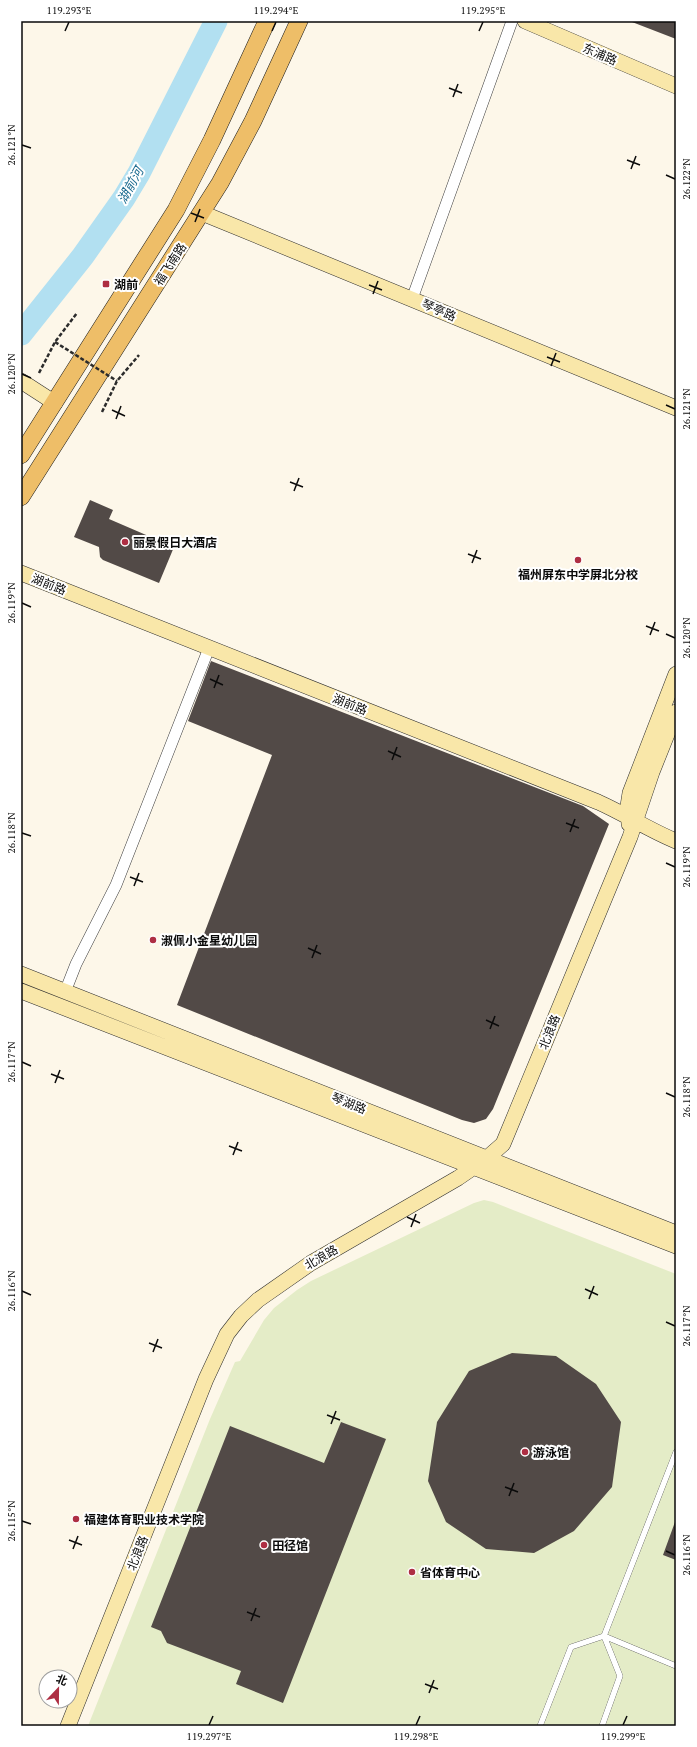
<svg xmlns="http://www.w3.org/2000/svg" width="697" height="1747" viewBox="0 0 697 1747" font-family="'PT Serif','Noto Sans SC',serif">
<style>
.pitch{fill:#e4ecc7}
.lines{fill:none;stroke-linecap:round;stroke-linejoin:round}
.river{stroke:#b2e0f1;stroke-width:23}
.building{fill:#524a47}
.lane-casing{stroke:#3d3d3d;stroke-width:6}
.street-casing{stroke:#3d3d3d;stroke-width:12}
.secondary-casing{stroke:#2c2c2c;stroke-width:16}
.primary-casing{stroke:#1b1b1b;stroke-width:18}
.path{stroke:#2c2c2c;stroke-width:2.5;stroke-dasharray:4 2;stroke-linecap:butt}
.lane{stroke:#fff;stroke-width:5.5}
.street{stroke:#fff;stroke-width:11}
.secondary{stroke:#f9e7a9;stroke-width:15}
.primary{stroke:#eebe68;stroke-width:17}
.path-bridge{stroke:#2c2c2c;stroke-width:2.5;stroke-dasharray:4 2;stroke-linecap:butt}
.ticks{fill:none;stroke:#0a0a0a;stroke-width:1.5}
.poi-dot{fill:#ae2e43;stroke:#fff;stroke-width:1.5}
.labels{text-anchor:middle;dominant-baseline:central;stroke-width:4;stroke-linejoin:round;paint-order:stroke}
.street-label{font-size:12px;fill:#0a0a0a;stroke:#fff}
.poi-label{font-size:12px;font-weight:bold;fill:#0a0a0a;stroke:#fff;text-anchor:start}
.water-label{font-size:13px;font-style:italic;fill:#1e6c91;stroke:#fff}
.neatline{fill:none;stroke:#0a0a0a;stroke-width:1.5}
.ticks-label{font-size:10px;text-anchor:middle;fill:#0a0a0a}
</style>
<rect width="100%" height="100%" fill="#fdf7e9"/>
<path class="pitch" d="M484,1200L493,1202L676,1274V1726H88L210,1419L235,1362L240,1361L264,1320L274,1308L297,1290L311,1281L474,1203Z"/>
<g class="lines">
<path class="river" d="M21,334L83,256L124,198L139,173L216,21"/>
</g>
<path class="building" d="M632,21H676V39L632,22Z
M90,500L113,510L109,519L174,547L159,583L103,560L100,557L99,547L74,537Z
M211,661L583,806L609,824L493,1109L486,1119L474,1123L462,1120L177,1005L272,755L188,721Z
M512,1353L556,1356L596,1384L621,1422L612,1487L574,1531L534,1553L486,1549L446,1522L428,1481L437,1422L469,1371Z
M341,1422L386,1439L283,1703L236,1684L241,1671L167,1643L161,1631L151,1627L230,1426L324,1463Z
M675,1522L676,1523V1560L663,1555Z"/>
<g class="lines">
<defs>
<path id="lane" d="M540,1726L571,1647L604,1636L676,1666
M602,1726L620,1676L604,1636L676,1452"/>
<path id="street" d="M412,299L512,21
M65,992L76,964L116,885L209,648"/>
<path id="secondary" d="M525,21L676,86
M202,213L676,408
M21,381L55,403
M21,573L598,802C625,814 649,830 676,841
M629,824L628,806L630,793L676,674
M21,974L676,1233
M21,991L676,1246
M68,1726L206,1379L227,1334L241,1316L258,1300L311,1263L458,1178L487,1158L503,1144L630,837L652,772L676,712"/>
<path id="primary" d="M21,455L176,210L212,140L267,21
M21,497L220,183L253,121L299,21"/>
</defs>
<use href="#lane" class="lane-casing"/>
<use href="#street" class="street-casing"/>
<use href="#secondary" class="secondary-casing"/>
<use href="#primary" class="primary-casing"/>
<path class="path" d="M39,373L55,342L77,313
M102,412L117,381L139,355"/>
<use href="#lane" class="lane"/>
<use href="#street" class="street"/>
<use href="#secondary" class="secondary"/>
<use href="#primary" class="primary"/>
<path class="path-bridge" d="M55,342L117,381"/>
</g>
<path class="ticks" d="M65,31L69,22M272,31L276,22M479,31L483,22M449,88L462,93M453,97L458,84M22,145L31,148M627,160L640,165M631,169L636,156M666,175L675,179M191,213L204,218M195,222L200,209M369,285L382,290M373,294L378,281M547,357L560,362M551,366L556,353M22,374L31,378M666,405L675,409M112,410L125,416M116,419L121,406M290,482L303,487M294,491L299,478M468,554L481,559M472,563L477,550M22,603L31,607M646,626L659,631M666,634L675,638M650,635L655,622M210,679L223,685M214,688L219,675M388,751L401,757M392,760L397,747M566,823L579,828M570,832L575,819M22,833L31,836M666,863L675,867M130,877L143,882M134,886L139,873M308,948L321,954M312,958L317,945M486,1020L499,1026M490,1029L495,1016M22,1062L31,1066M51,1074L64,1079M55,1083L60,1070M666,1093L675,1097M229,1146L242,1151M233,1155L238,1142M407,1217L420,1223M411,1227L416,1214M585,1289L598,1295M22,1291L31,1295M589,1299L594,1286M666,1322L675,1326M149,1343L162,1348M153,1352L158,1339M327,1415L340,1420M331,1424L336,1411M505,1487L518,1492M509,1496L514,1483M22,1521L31,1524M69,1540L82,1545M73,1549L78,1536M666,1551L675,1555M247,1612L260,1617M251,1621L256,1608M425,1684L438,1689M429,1693L434,1680M209,1725L213,1716M416,1725L420,1716M623,1725L627,1716"/>
<g class="poi-dot">
<rect x="102" y="280" width="8" height="8" rx="2"/>
<circle cx="125" cy="542" r="4"/>
<circle cx="578" cy="560" r="4"/>
<circle cx="153" cy="940" r="4"/>
<circle cx="525" cy="1452" r="4"/>
<circle cx="76" cy="1519" r="4"/>
<circle cx="264" cy="1545" r="4"/>
<circle cx="412" cy="1572" r="4"/>
</g>
<g class="labels">
<g class="street-label">
<text transform="translate(600 54) rotate(23)">东浦路</text>
<text transform="translate(170 264) rotate(-57)">福飞南路</text>
<text transform="translate(439 310) rotate(23)">琴亭路</text>
<text transform="translate(49 584) rotate(22)">湖前路</text>
<text transform="translate(350 704) rotate(22)">湖前路</text>
<text transform="translate(549 1032) rotate(-68)">北浪路</text>
<text transform="translate(349 1103) rotate(22)">琴湖路</text>
<text transform="translate(321 1257) rotate(-30)">北浪路</text>
<text transform="translate(137 1553) rotate(-68)">北浪路</text>
</g>
<g class="poi-label">
<text x="114" y="284">湖前</text>
<text x="133" y="542">丽景假日大酒店</text>
<text x="578" y="574" text-anchor="middle">福州屏东中学屏北分校</text>
<text x="161" y="940">淑佩小金星幼儿园</text>
<text x="533" y="1452">游泳馆</text>
<text x="84" y="1519">福建体育职业技术学院</text>
<text x="272" y="1545">田径馆</text>
<text x="420" y="1572">省体育中心</text>
</g>
<g class="water-label">
<text transform="translate(130 185) rotate(-61)">湖前河</text>
</g>
</g>
<rect width="697" height="1747" fill="none" stroke="#ffffff" stroke-width="44"/>
<g transform="translate(58 1689) rotate(22)"><circle r="19" fill="#ffffff" stroke="#9d9d9d"/>
<path d="M0-3L7 15L0 10L-7 15Z" fill="#ae2e43"/>
<text y="-6" font-size="11" font-weight="bold" text-anchor="middle" fill="#0a0a0a">北</text>
</g>
<rect x="22" y="22" width="653" height="1703" class="neatline"/>
<g class="ticks-label">
<text x="69" y="14">119.293°E</text>
<text x="276" y="14">119.294°E</text>
<text x="483" y="14">119.295°E</text>
<text transform="translate(11 145) rotate(-90)" y="4">26.121°N</text>
<text transform="translate(686 179) rotate(-90)" y="4">26.122°N</text>
<text transform="translate(11 374) rotate(-90)" y="4">26.120°N</text>
<text transform="translate(686 409) rotate(-90)" y="4">26.121°N</text>
<text transform="translate(11 603) rotate(-90)" y="4">26.119°N</text>
<text transform="translate(686 638) rotate(-90)" y="4">26.120°N</text>
<text transform="translate(11 833) rotate(-90)" y="4">26.118°N</text>
<text transform="translate(686 867) rotate(-90)" y="4">26.119°N</text>
<text transform="translate(11 1062) rotate(-90)" y="4">26.117°N</text>
<text transform="translate(686 1097) rotate(-90)" y="4">26.118°N</text>
<text transform="translate(11 1291) rotate(-90)" y="4">26.116°N</text>
<text transform="translate(686 1326) rotate(-90)" y="4">26.117°N</text>
<text transform="translate(11 1521) rotate(-90)" y="4">26.115°N</text>
<text transform="translate(686 1555) rotate(-90)" y="4">26.116°N</text>
<text x="209" y="1740">119.297°E</text>
<text x="416" y="1740">119.298°E</text>
<text x="623" y="1740">119.299°E</text>
</g>
</svg>
